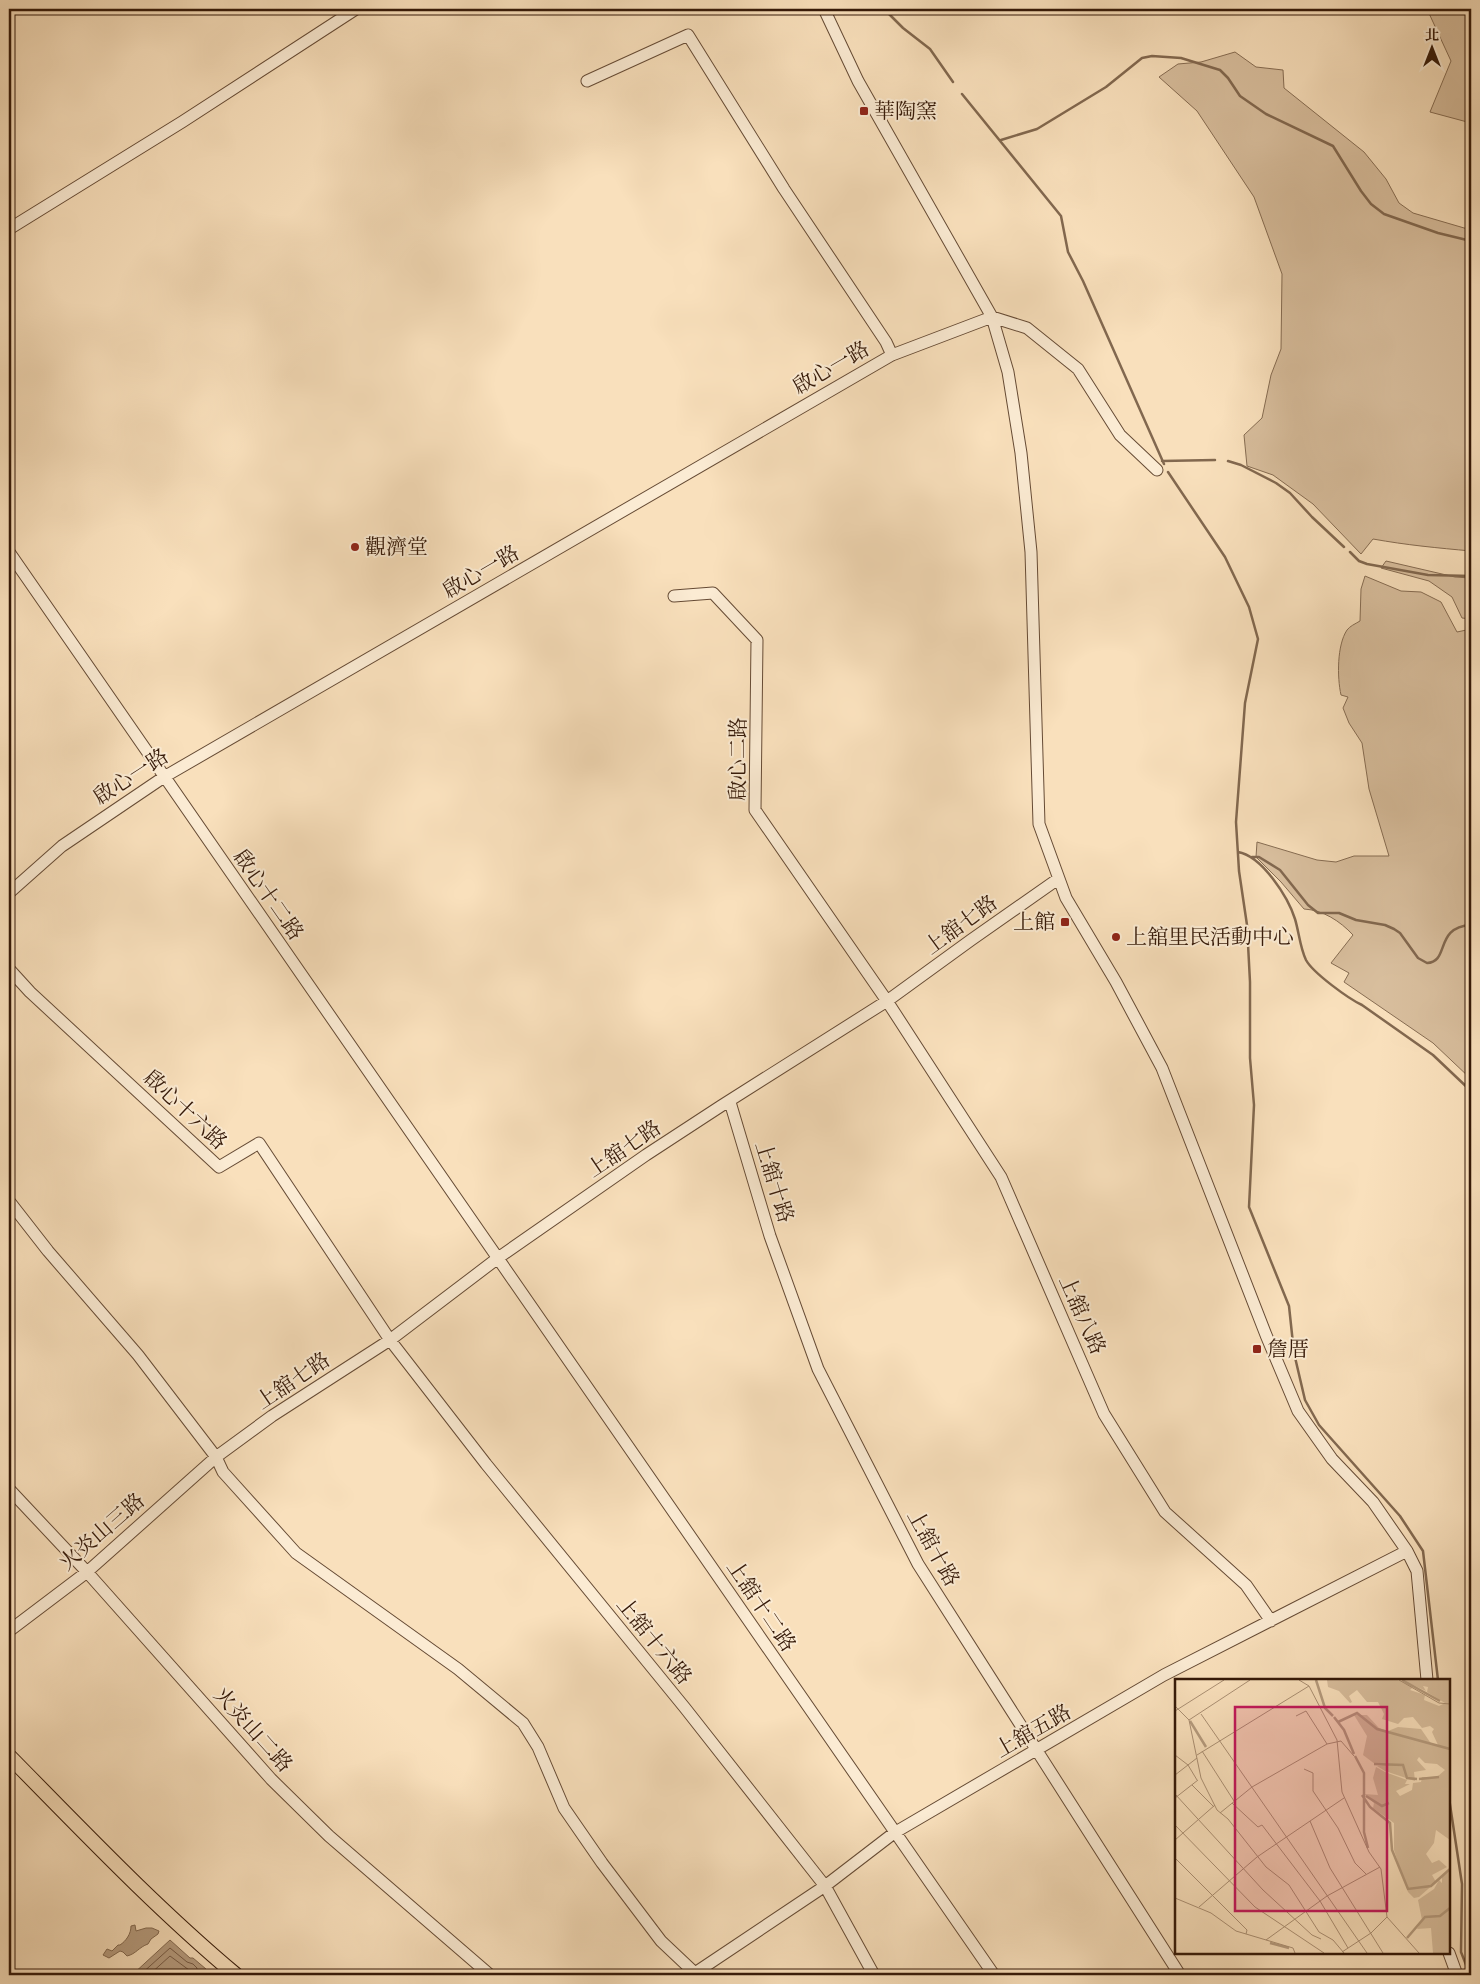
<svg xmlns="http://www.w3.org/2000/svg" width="1480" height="1984" viewBox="0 0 1480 1984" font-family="'IM FELL Double Pica','Noto Serif TC',serif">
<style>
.green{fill:#d8be9d;stroke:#866c52}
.water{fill:#b69c7f;stroke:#82684f}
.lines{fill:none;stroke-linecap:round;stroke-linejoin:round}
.shore{stroke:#765a44;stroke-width:1}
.stream{stroke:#82684f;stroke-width:2.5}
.minor-casing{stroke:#664b35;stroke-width:13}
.major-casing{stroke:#351908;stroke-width:16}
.minor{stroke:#fbebd3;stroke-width:11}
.major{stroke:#f9e0bc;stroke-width:14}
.poi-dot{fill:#8f2418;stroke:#fbebd3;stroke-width:2}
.labels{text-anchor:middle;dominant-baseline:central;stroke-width:4;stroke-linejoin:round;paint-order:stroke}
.poi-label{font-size:21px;fill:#351908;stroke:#fbebd3;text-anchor:start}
.street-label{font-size:21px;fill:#351908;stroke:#fbebd3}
.inset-river{fill:none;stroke:#b69c7f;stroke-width:2.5}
.inset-road{fill:none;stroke:#ab9074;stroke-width:1}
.view{fill:#c2185b;fill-opacity:0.15;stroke:#c2185b;stroke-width:2.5}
.inset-edge{fill:none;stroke:#351908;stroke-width:2.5}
</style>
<rect width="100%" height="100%" fill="#f9e0bc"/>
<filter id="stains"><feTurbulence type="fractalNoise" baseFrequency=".004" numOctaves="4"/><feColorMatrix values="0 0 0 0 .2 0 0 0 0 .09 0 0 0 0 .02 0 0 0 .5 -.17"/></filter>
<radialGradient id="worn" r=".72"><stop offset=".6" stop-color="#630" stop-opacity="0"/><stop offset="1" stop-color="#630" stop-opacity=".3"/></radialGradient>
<path class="green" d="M1427,9H1471V123L1430,112L1451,61Z
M1235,52L1256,67L1283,70L1284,88L1364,152L1386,179L1399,203L1413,213L1471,230V551C1438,548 1406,545 1373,539L1361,554L1313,504L1273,475L1247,466L1244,435L1262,418L1271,375L1281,349L1282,274L1254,197L1197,111L1159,77L1178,64L1201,62Z
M1386,561L1455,577L1471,578V619L1462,618L1452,597L1429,581L1381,568Z
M1365,576L1401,591L1421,592L1441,602L1457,632L1471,629V1079L1433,1043L1344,982L1349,973L1331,963L1353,935C1340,921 1323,910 1304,909L1281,882L1256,857L1257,842L1317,860L1336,862L1354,856H1389L1369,789L1362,743L1349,723L1343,708L1348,697L1341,695C1337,677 1337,645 1347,630C1350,626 1355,624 1360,621L1361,589Z"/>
<path class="water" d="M135,1925L136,1931L146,1928H152L159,1931L158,1934L151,1939L148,1944C139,1947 136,1954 127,1956L123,1952L120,1951L109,1958L103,1955L107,1949L112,1951L118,1945H120C126,1941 131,1934 131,1926Z
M170,1940L190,1958H193L206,1969L199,1975H132Z"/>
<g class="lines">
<path class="shore" d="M140,1975L170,1948L187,1962L193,1964L197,1968L196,1975
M149,1975L170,1956L189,1970L190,1975"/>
<path class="stream" d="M884,9L903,28L930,49L953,82
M962,94L1061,216L1068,252L1083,281L1164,464
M1001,140L1037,129L1106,87L1142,58L1152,56L1181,58L1220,70L1228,78L1240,96L1266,114L1333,146L1361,191L1371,204L1384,214L1438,233L1471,241
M1162,461L1215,460
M1228,461L1241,465L1276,483L1290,493L1312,517L1344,547
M1168,472L1225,557L1249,607L1258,639L1245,703L1236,822L1239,871L1247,925L1250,982V1058L1254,1105L1249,1207L1289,1306L1294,1353L1305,1400L1319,1425L1400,1516L1423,1551L1438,1680
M1350,552L1359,561L1367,564L1428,575L1471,576
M1238,852C1262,856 1288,897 1295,919C1299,932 1300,948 1306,960C1313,973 1349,999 1362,1005L1433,1055L1471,1091
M1252,857H1259L1280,870L1308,905L1318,913H1339L1356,920L1385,925L1394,929L1400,933L1418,958L1427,963C1450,962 1434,927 1471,925
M1449,1798L1462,1884L1461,1952L1470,1975"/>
<defs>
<path id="minor" d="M824,9L858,81L992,317L1008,372L1021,453L1031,552L1039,824L1066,898L1116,982L1162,1068L1266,1335L1298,1411L1332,1459L1373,1502L1407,1551L1417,1571L1427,1680
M587,81L688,35L784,189L886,342L892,355
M9,229L182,122L356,9
M9,552L994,1975
M674,596L713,593L757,640L755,810L887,1001L1001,1177L1104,1414L1165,1512L1246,1585L1271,1621
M9,893L62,846L164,777L892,355L992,317L1027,328L1078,369L1120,435L1157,470
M9,969L30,992L219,1167L259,1143L390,1340L486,1464L685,1708L825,1886L874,1975
M730,1102L770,1236L818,1369L918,1564L1180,1975
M9,1201L48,1251L138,1355L216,1457L223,1472L296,1553L458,1669L523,1723L538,1747L564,1808L602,1863L661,1941L697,1975
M9,1489L87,1572L271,1779L329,1836L490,1975
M9,1631L87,1572L216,1457L272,1416L390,1340L498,1258L646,1155L721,1106L887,1001L971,940L1058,879
M1449,1953L1457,1975
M692,1975L825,1886L894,1833L1164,1675L1407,1551"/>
<path id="major" d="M9,1756C83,1831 155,1907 236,1975"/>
</defs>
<use href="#minor" class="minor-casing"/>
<use href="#major" class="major-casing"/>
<use href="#minor" class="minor"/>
<use href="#major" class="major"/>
</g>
<g class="poi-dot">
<rect x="859" y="106" width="10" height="10" rx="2.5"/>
<circle cx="355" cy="547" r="5"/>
<rect x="1060" y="917" width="10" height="10" rx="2.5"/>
<circle cx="1116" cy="937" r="5"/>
<rect x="1252" y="1344" width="10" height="10" rx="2.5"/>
</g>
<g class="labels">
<g class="poi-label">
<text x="874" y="111">華陶窯</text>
<text x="365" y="547">觀濟堂</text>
<text x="1055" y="922" text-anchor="end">上館</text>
<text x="1126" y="937">上舘里民活動中心</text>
<text x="1267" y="1349">詹厝</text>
</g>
<g class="street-label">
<text transform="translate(831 368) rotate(-30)">啟心一路</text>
<text transform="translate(481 572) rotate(-30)">啟心一路</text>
<text transform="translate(738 759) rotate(-90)">啟心二路</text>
<text transform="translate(131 777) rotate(-33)">啟心一路</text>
<text transform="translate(268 895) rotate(55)">啟心十二路</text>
<text transform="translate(961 925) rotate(-36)">上舘七路</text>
<text transform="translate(185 1110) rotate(43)">啟心十六路</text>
<text transform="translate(624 1149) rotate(-34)">上舘七路</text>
<text transform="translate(774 1182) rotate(73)">上舘十路</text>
<text transform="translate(1082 1315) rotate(66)">上舘八路</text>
<text transform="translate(293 1381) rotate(-34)">上舘七路</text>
<text transform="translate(102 1532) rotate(-41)">火炎山三路</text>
<text transform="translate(933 1548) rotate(61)">上舘十路</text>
<text transform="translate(761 1606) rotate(56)">上舘十二路</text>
<text transform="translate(654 1641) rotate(51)">上舘十六路</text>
<text transform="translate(253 1730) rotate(48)">火炎山二路</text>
<text transform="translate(1033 1731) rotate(-30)">上舘五路</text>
</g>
</g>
<g transform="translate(1175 1679)">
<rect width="275" height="275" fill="#f9e0bc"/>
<path d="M152,1H223L239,7L235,11L250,16L249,21L264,27L270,24L252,13L253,8L248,7L251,12L227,1H275V161L261,151L259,164L251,175L257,184L264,181L272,188L257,196L261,203L244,218L239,219L233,213L219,171V144L198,129L199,124L189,115L203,116L198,99L201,88L210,93L232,101L230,105H235L221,112L225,117L237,111L238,104L246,103L247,98H262L270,91L262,85L250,84L244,78L242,81L251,91L239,93L240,102L210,92L202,87L217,85H200L188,76L192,57L179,36H192L204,49L213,52L223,48L246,50L257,66H263L257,53L259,50L255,47L247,49L238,38L229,39L223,45L207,40L209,35L203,23H192L182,11L174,17L177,23L175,24L164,12L153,8ZM275,192V274H258L256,249L242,250L247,241L243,221L259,210L264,201L267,204V198Z" fill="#d8be9d"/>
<path class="inset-river" d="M141,1L150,29L158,37M227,1L265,22M159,38L169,51L179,75M15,42L31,68M163,43L182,34L202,50L275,70M180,77L189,94V153L193,169M199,85L228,86L232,99L242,100M244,100L264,98M187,116L195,128L215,144L217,171L233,210L256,207L275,190M191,117L207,127L214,124M232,259L250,238L265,237L275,229M95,264L114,269"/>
<path class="inset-road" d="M124,1L134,7L162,61L167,113L194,173L206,190L212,238L244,274M224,1L264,24L275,25M0,27L14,41L26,99L42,131L53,140L91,188L114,206L144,253L158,261L169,274M0,32L49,1M26,35L192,274M121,37L131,32L152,65M14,41L75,1M27,72L59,122M0,76L13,86L22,101M22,76L134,7M129,90L138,94V112L163,149L180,184L191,195M0,96L22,79M17,106L39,128M0,115L88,211L137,256L146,260M0,119L23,101M57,124L83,148L87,146L145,222L173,269M45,134L77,108L152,65L166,62L179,77M135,142L155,189L208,274M0,146L80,228L149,274M0,161L40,126M0,179L72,251L71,255M0,219L36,234L61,252L118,269L120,274M24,228L82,178L169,119M91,261L152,217L205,188M167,273L196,254L212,238"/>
<path class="view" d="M60,28H212V232H60Z"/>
<rect width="275" height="275" class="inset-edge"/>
</g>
<rect width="1480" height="1984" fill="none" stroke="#f9e0bc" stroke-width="30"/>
<rect x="10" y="10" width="1460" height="1964" fill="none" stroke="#351908" stroke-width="2.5"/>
<rect x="15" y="15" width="1450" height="1954" fill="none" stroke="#351908"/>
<g transform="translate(1432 48)" stroke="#fbebd3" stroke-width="4" paint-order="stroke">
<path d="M0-4L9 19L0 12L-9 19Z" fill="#351908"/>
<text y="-8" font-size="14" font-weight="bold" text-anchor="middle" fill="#351908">北</text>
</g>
<rect width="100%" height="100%" filter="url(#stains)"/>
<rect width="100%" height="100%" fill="url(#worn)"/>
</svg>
